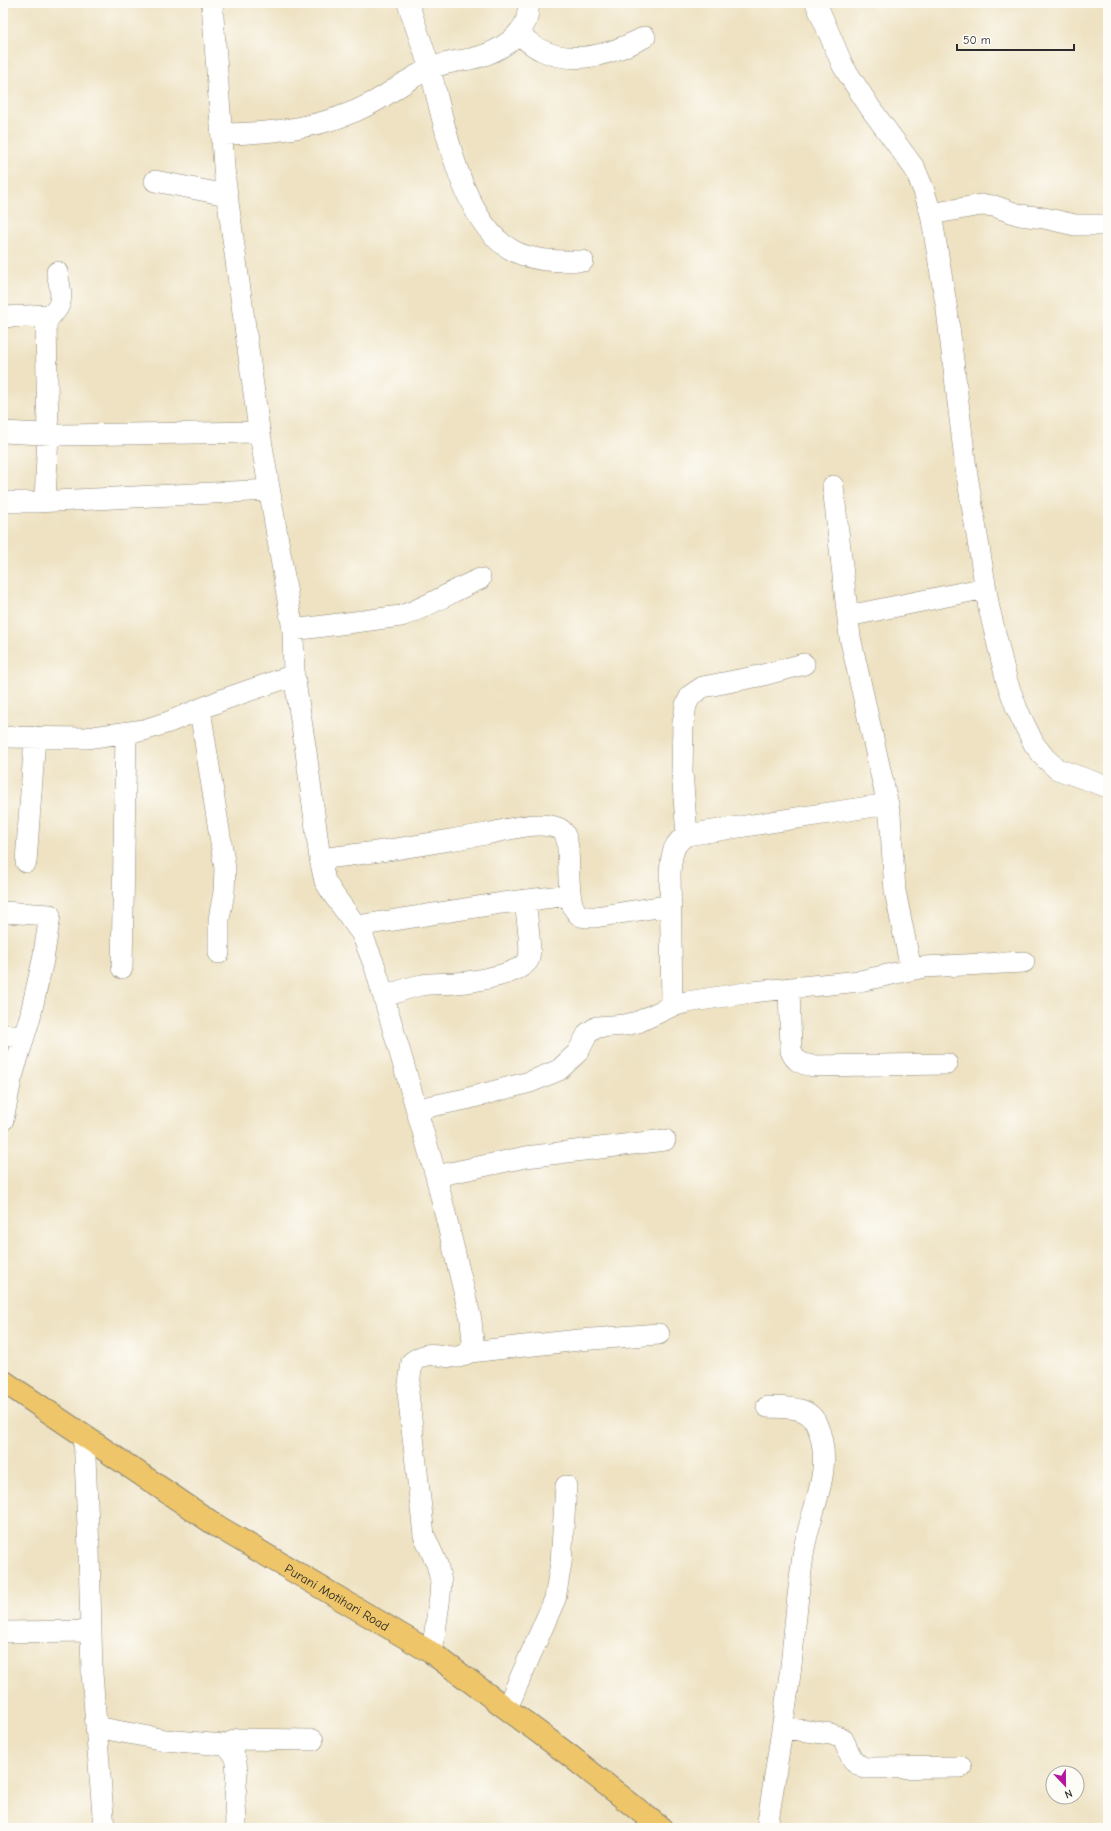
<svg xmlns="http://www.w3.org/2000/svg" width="1111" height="1831" viewBox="0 0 1111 1831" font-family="'Comic Neue',sans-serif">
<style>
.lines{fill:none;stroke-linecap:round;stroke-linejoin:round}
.minor-casing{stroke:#8c8676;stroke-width:22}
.major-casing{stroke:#8c8676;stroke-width:24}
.minor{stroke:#fff;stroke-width:21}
.major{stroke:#eec569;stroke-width:22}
.labels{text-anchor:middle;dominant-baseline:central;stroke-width:3;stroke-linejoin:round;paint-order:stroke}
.street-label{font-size:13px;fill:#2b2b2b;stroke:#fdfcf7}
</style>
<rect width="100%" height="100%" fill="#fdfcf7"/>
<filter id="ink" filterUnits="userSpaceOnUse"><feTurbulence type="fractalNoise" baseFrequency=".025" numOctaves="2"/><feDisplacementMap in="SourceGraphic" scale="8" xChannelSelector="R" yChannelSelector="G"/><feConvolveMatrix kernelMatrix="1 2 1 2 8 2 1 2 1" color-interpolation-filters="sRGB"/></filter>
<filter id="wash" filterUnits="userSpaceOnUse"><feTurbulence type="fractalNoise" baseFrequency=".012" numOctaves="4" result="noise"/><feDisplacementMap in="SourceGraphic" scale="16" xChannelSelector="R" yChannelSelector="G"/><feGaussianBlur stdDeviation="0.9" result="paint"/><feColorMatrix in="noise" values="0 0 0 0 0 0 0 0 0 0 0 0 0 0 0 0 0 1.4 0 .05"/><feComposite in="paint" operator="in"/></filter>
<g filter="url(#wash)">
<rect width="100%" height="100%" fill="#eee2c2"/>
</g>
<g filter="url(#ink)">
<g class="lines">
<defs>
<path id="minor" d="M212,3L225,180L258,422L293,630L294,675L306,752L320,859L325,881L333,894L362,934L375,967L436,1176L471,1320L473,1342L470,1352C467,1353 462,1356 458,1357C437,1358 433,1348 412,1362L408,1392L424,1535L437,1564L441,1581L440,1596L432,1653
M408,3C415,25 423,47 430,69C444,121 461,223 512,250C533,262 559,261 583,261
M816,3L843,66L871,109L915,169L924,191L931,214L947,310L966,469L989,608L1007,682L1017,709L1034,744L1045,758L1057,769L1108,787
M518,33C525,39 532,46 541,50C575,67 614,53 645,37
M222,134C274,133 326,128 372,103C391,93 409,78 429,69C442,63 457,61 470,59C491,55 517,42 526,21C528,15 528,9 529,3
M155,181L227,195
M931,214L981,205L994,206L1020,215L1044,218L1075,225H1108
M3,317L49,315
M3,432L62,435L260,432
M833,486L850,637L890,814L895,891L911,969
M45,501L48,434L46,323C49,316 51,315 56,310C65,299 59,284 57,272
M3,502H36L269,490
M848,616L986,588
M293,630L401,616C429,607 453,590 480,579
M200,710L225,868L224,892L219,919V953
M3,737L86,738L144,730L169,722L222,700L294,675
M687,835L682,772L683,723L686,705L691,695L703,687L759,676L804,664
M320,859C349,855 379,852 408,847C434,843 460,838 486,834C508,830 536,820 558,828C578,835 560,898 578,914C583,918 589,917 595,917L671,905
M26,862L35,737
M3,912L50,915L43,960L30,1017L11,1080L3,1120
M357,926L502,903L570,895
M122,968L126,733
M789,988L791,1051C795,1062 802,1064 813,1066L947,1064
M384,997C397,992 409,987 422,985C433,983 445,984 456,983C470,982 526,974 529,958C532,944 526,915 525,900
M672,1006L670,872C672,855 672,844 687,835L888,804
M3,1035L24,1037
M417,1109L466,1099L530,1082L559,1070L578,1052L588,1033L597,1027L625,1025L638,1022L672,1006L687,1002L752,992L860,981L924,967L1024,962
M436,1176L526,1157L665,1140
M470,1352L579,1340L659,1334
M84,1435L89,1549L92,1673L104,1828
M3,1632L91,1631
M507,1708L555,1599L561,1563L566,1486
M96,1727L165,1740L224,1745C242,1754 236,1780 235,1797C235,1807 236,1818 236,1828
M783,1728L831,1734L842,1738C850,1751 849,1762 865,1768L961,1767
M224,1745L239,1739L313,1740
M767,1828C775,1774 784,1721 791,1666C795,1627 798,1588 804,1549C811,1508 835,1468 817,1425C809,1405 785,1408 767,1407"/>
<g id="major">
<path id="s1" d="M3,1381L217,1526L432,1653L569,1755L661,1828"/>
</g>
</defs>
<use href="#minor" class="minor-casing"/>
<use href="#major" class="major-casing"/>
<use href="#minor" class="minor"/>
<use href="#major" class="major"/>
</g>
</g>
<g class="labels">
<g class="street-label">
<text stroke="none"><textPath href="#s1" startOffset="398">Purani Motihari Road</textPath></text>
</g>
</g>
<rect width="1111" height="1831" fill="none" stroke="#fdfcf7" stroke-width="16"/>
<g transform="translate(1065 1785) rotate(158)"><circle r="19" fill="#fdfcf7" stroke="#a9a8a5"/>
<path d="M0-3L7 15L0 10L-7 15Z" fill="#b5179e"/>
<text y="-6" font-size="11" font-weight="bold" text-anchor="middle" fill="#2b2b2b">N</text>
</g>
<path d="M957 44v6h117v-6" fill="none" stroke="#2b2b2b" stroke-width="2"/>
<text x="963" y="44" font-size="12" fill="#2b2b2b" stroke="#fdfcf7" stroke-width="3" paint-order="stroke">50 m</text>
</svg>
